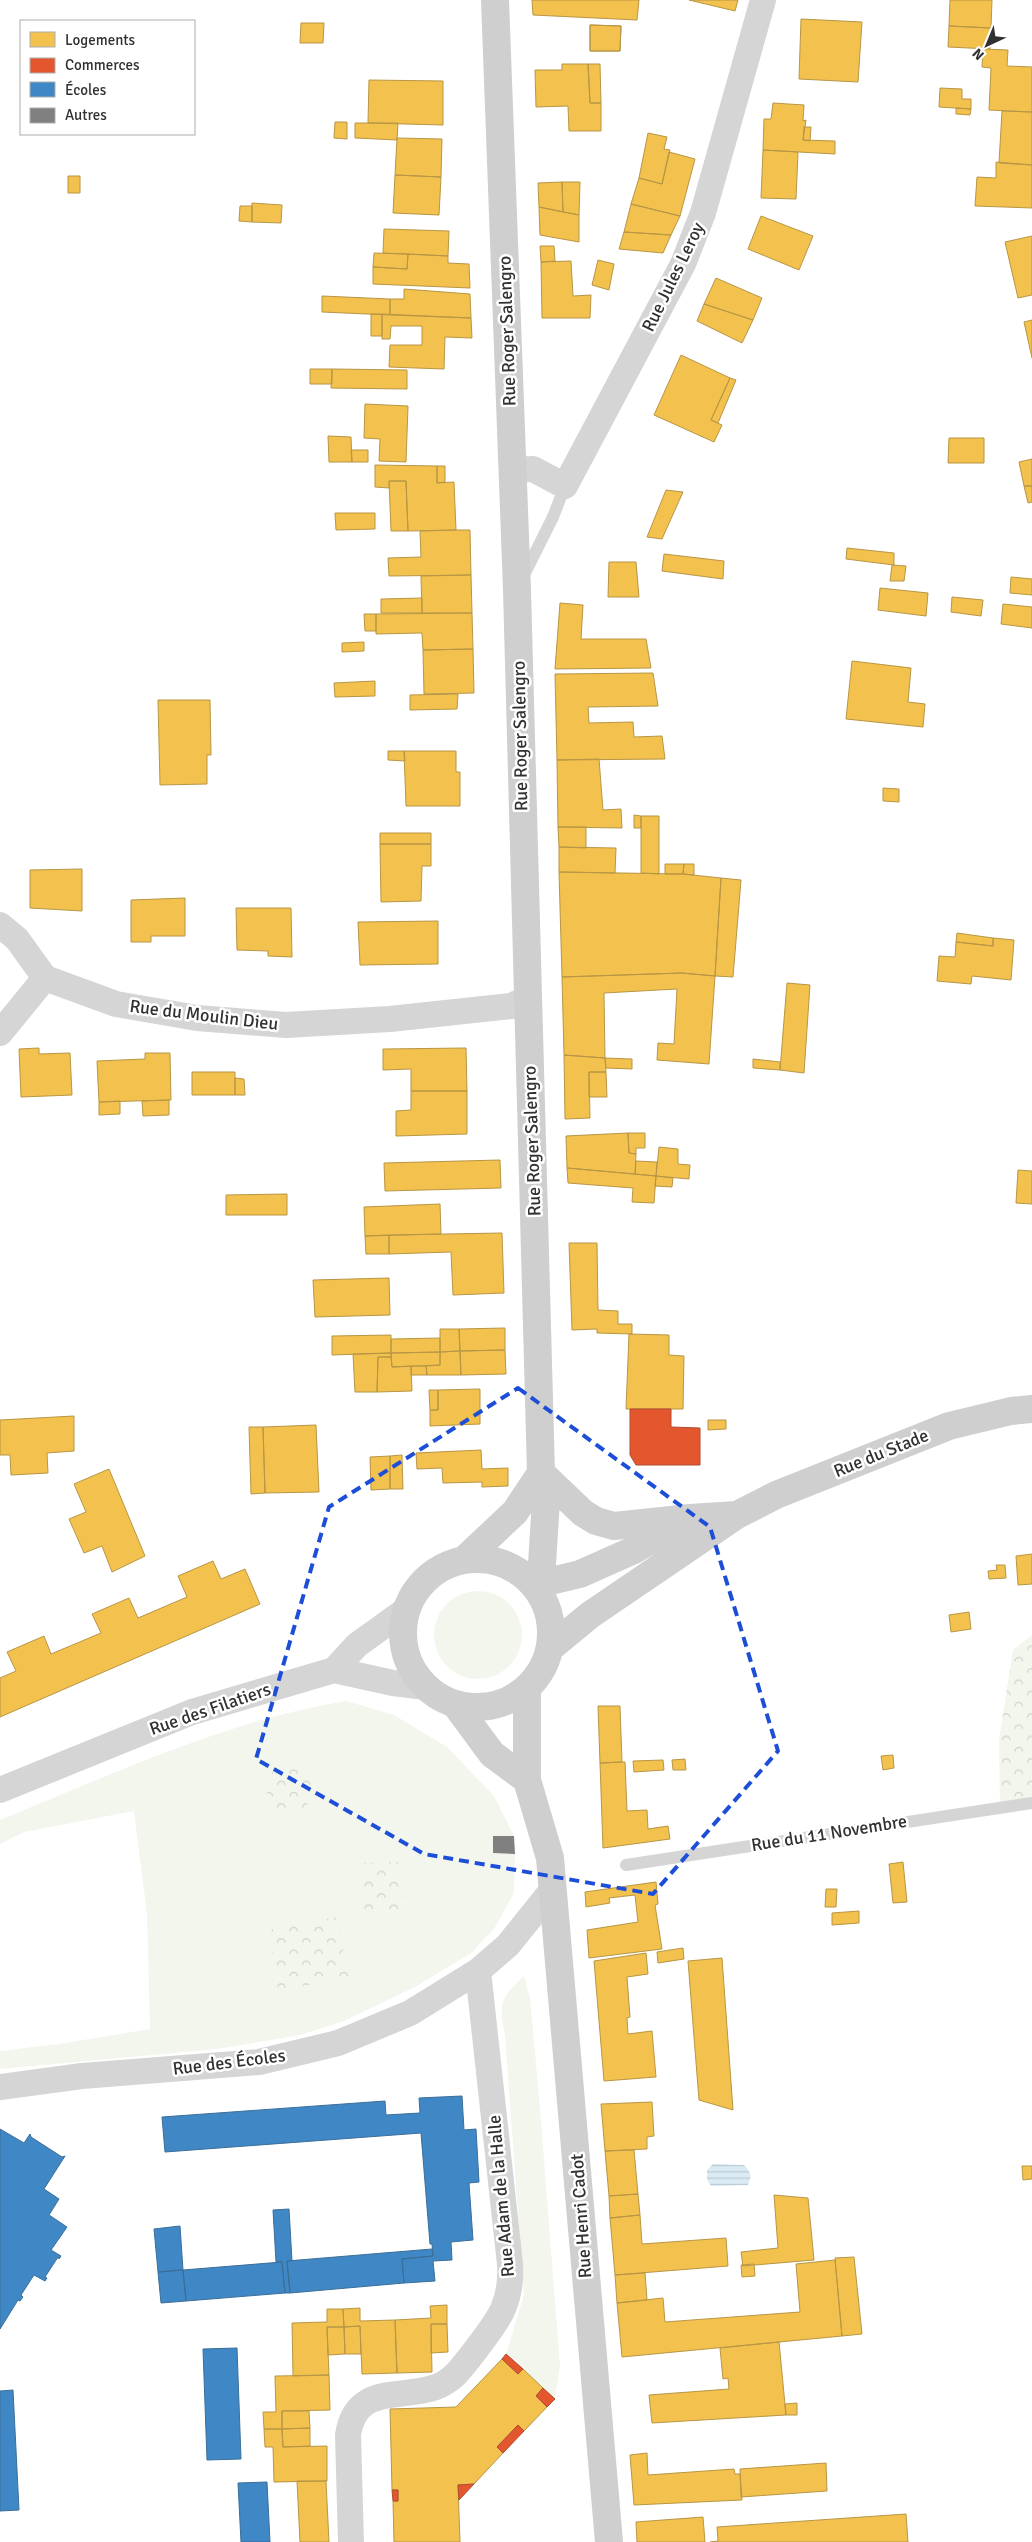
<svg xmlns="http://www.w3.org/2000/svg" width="1032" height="2542" viewBox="0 0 1032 2542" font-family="Signika,sans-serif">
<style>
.grass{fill:#f2f6ed;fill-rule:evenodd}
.forest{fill:url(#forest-crowns)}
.water{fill:url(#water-rules)}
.homes{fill:#f2c14e;stroke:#b89645}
.shops{fill:#e4572e;stroke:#ae4c2f}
.schools{fill:#3f88c5;stroke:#3b6e99}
.building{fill:#808080}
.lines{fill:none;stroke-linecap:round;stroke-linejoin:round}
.lane{stroke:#d5d5d5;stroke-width:12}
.street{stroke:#d5d5d5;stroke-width:26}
.secondary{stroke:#cfcfcf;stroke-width:28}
.marked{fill:none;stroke:#1d4ed8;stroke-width:4;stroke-dasharray:10 6;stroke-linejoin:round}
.labels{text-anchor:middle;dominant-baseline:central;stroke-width:5;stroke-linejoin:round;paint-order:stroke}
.street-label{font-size:18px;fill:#313131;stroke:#fff}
</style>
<defs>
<pattern id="forest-crowns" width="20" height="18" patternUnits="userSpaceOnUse" patternTransform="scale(1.25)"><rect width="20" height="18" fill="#f2f6ed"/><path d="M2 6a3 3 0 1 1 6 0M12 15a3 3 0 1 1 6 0" fill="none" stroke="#d0d3cc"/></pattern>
<pattern id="water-rules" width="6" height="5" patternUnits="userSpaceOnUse" patternTransform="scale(1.25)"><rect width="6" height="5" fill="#daebf4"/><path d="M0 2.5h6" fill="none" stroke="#bccad2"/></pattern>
</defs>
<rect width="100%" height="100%" fill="#fff"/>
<path class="grass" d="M434 1635a44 44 0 1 1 88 0a44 44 0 1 1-88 0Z
M346,1701L394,1715L447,1747L494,1796L514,1836L493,1837V1853L515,1854L514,1893L494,1929L471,1953L415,1987L344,2021L300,2035L217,2049L0,2069V2051L59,2044L150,2029L147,1914L134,1811L24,1832L0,1844V1820C113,1774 225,1721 346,1701ZM280,1762L307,1766L317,1792L299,1813L273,1808Z
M524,1976L530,1998L539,2097L560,2365L555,2399L506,2354L524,2295L505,2035C498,2004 501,1997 524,1976Z"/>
<path class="forest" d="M1032,1635V1803L1000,1808L999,1740L1013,1650Z
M280,1762L307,1766L317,1792L300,1813L273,1808L263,1783Z
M401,1862L403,1913L362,1914L360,1863Z
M337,1917L349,1980L278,1989L269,1930Z"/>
<path class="water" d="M713,2164L744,2165C751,2172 752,2176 748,2185L711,2186L707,2179V2170Z"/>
<path class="homes" d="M532,0H639L637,20L533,15Z
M689,0H738L735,11Z
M950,0H992L991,28L949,26Z
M801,19L862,22L858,82L799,79Z
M301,23H324L323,43H300Z
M590,25L621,26L620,51H590Z
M590,25L621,26L620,51H590Z
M949,26L991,28L990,49L948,47Z
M983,49L1008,50L1007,66L1032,67V112L989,110L991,68L982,67Z
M562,64H588L590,103H601V131H569L568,106L536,107L535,70H562Z
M588,64H600L601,103H590Z
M369,80L443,81V125L368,123Z
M940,88L962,89V99H971V109L939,107Z
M773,103L804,105L803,121L806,120L803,140L835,141V154L763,150L764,119H771Z
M956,108L971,109L970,115L956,114Z
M1002,111L1032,112V165L999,163Z
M335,122H347V139L334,138Z
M355,123H398L397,140L355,138Z
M804,127H811L810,141L803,140Z
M648,133L667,137L664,149L670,150L662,184L639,178Z
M397,138L442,139L441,177L395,175Z
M763,150L798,152L796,199L761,198Z
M669,152L695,159L680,216L631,204L639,178L662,184Z
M996,162L1032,165V208L975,206L977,177L996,178Z
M395,175L441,177L439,215L393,213Z
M68,176H80V193H68Z
M562,182L563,212L539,207L538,183Z
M562,182H580L579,215L563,212Z
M252,203L282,205L281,223L252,222Z
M631,204L680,216L671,235L624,232Z
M240,206H252V222L239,221Z
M539,207L579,215V242L540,235Z
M761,216L813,236L799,270L748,249Z
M384,229L449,231L448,256L383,253Z
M624,232L671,235L663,253L619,249Z
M1032,236V295L1018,298L1005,242Z
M540,246H554L555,261L541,262Z
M374,253L408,254L407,269L373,267Z
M408,254L448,256V263L469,264L470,288L373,284V267L407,269Z
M598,260L614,264L609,290L592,285Z
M571,261L573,296L591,295L590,318H542L541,262Z
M716,278L762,298L753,320L704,304Z
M404,289L470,294L471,318L390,315V299H404Z
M322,296L390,299V315L322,312Z
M704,304L753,320L742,343L697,321Z
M371,314H382V336H371Z
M382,314L471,318L472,338L445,337L444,369L389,367L390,345H422V326H391L390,339H382Z
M1032,320V358L1024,322Z
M681,355L730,378L711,420L722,425L714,442L654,415Z
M310,369H332V384H310Z
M332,369L407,370V389L331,388Z
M730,378L736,380L718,423L711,420Z
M365,404L408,406L406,462L379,461L380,439L364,438Z
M328,436L351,437L352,462H329Z
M949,438H984V463H948Z
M351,450H368V462H352Z
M1032,459V486H1024L1019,462Z
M375,465L437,466V483L454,482L456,530L408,531L406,481H389V488L375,487Z
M437,466H445V482L437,483Z
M389,481H406L408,531H391Z
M1024,486H1032V502L1028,503Z
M666,490L683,492L662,539L647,537Z
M335,513H375V529L336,530Z
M456,530H470L471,575L389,576L388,558L421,557L420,531Z
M847,548L894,553V565L846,559Z
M664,554L724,561L723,579L662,571Z
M609,562H636L639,597H608Z
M892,565L906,566L904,581H890Z
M471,575L472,613H422L421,576Z
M1011,577L1032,579V595L1010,593Z
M880,588L928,593L926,616L878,610Z
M952,597L983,600L981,616L951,612Z
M422,598V613H381V599Z
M560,603L583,605L581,639H646L651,668L555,669Z
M1003,604L1032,607V628L1001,624Z
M472,613L473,649L423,650L422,633L376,634V614Z
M364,614H376V631H365Z
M364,642V651L342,652V643Z
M473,649L474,693L424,694L423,650Z
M852,661L911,668L908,702L925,704L923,727L846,719Z
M653,673L658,706L588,707L589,723L633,722L634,737L662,736L665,759L557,760L555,674Z
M375,681V696L335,697L334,683Z
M458,694L457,709L410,710V695Z
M158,700H210L211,755H207V784L160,785Z
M388,751H404L405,761L388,760Z
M404,751H456V772H460V806H406Z
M599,759L603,810L621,809L622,828L558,827L557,760Z
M883,788L899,789V802L883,801Z
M634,815L641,816V828H634Z
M641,816H659V874L641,873Z
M558,827H586V848L559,847Z
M380,833H431V844H380Z
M380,844H431V866H422L421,901L381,902Z
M559,847L616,848L615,873L559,872Z
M665,864H684L683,874H665Z
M684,864H694V875L683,874Z
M82,869V911L30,908V870Z
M559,872L683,874L721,878L715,976L682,973L562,977Z
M721,878L741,880L733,977L715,976Z
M185,898V936H151V942H131V900Z
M236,908H291L292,957L268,956V951L237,950Z
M438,921V964L360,965L358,922Z
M957,933L993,938V946L956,942Z
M993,938L1014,940L1011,980L972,976L971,984L937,981L939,956L955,957L956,942L993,946Z
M682,973L715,976L709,1064L657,1060L658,1043L674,1044L677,989L604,993L605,1058L564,1055L562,977Z
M787,983L810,985L804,1073L780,1070Z
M39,1048V1054L70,1053L72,1095L21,1097L19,1049Z
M466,1048L467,1091H411V1069L383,1070V1049Z
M145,1053H170L171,1100L99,1102L97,1061L145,1059Z
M564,1055L605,1058L606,1072H589L590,1118L565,1119Z
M605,1058L632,1059V1069L606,1068Z
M753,1059L780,1062V1070L753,1068Z
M192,1072H235V1095H192Z
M589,1072H606L607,1097H589Z
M235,1078L244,1079L245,1095H235Z
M411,1091H467V1134L396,1136V1111L411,1110Z
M169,1100V1115L143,1116L142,1101Z
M120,1101V1114L99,1115V1102Z
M628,1133H645V1148H636V1154L629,1153Z
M628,1133L629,1153L636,1154L635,1174L567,1168L566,1136Z
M659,1147L678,1149V1164L690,1165L689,1179L656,1176Z
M500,1160L501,1188L385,1191L384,1163Z
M636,1161L657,1162L656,1176L635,1174Z
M567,1168L656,1176L654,1203L632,1202L633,1188L568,1183Z
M1018,1170L1032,1171V1204L1016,1203Z
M656,1176L673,1178L672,1187L655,1186Z
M287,1194V1215H226V1195Z
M440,1204L441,1234L365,1236L364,1207Z
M502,1233L504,1293L453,1295L451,1252L389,1254V1235Z
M389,1235V1254H366L365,1236Z
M569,1243H597L598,1310L618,1311V1324H632V1334L597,1333V1329L572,1330Z
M389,1278L390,1315L315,1317L313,1280Z
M505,1328V1350L460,1351L459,1329Z
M440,1329H459L460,1351L440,1352Z
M629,1334L669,1335V1355L684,1356L683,1409H626Z
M391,1335V1353L332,1355V1336Z
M440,1338V1352L391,1353V1339Z
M505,1350L506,1374L461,1375L460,1351Z
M460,1351L461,1375H427L426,1366L440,1365V1352Z
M440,1352V1365L392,1367L391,1353Z
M391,1353V1357H378L377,1392H355L353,1354Z
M378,1357H391L392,1367L411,1366L412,1391L377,1392Z
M411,1366H426L427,1375H411Z
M480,1389V1424L430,1426V1410H438V1390Z
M429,1390H438V1410H430Z
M74,1416V1451L47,1453L48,1473L11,1475L10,1455H0V1420Z
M708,1420H726V1429L708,1430Z
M316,1425L319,1492L265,1493L263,1427Z
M249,1427H263L265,1493L251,1494Z
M481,1450L482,1469L508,1468V1486L482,1487V1482L443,1483L442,1468L417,1469L416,1453Z
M402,1455L403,1489H390V1456Z
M390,1456V1489L371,1490L370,1457Z
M109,1469L145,1556L112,1572L102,1546L84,1553L69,1519L86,1512L74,1484Z
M1032,1554V1584L1018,1585L1016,1556Z
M213,1561L221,1579L245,1569L260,1604L0,1717V1678L16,1671L7,1652L44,1636L51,1654L101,1633L92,1614L129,1598L138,1618L187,1597L178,1576Z
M996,1565H1005L1006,1578L989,1579L988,1571L997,1570Z
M969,1612L971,1629L951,1632L949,1615Z
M598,1706H620L622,1762L600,1763Z
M893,1755L894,1768L883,1770L881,1756Z
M685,1759L686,1770H673L672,1760Z
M663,1760L664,1770L634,1772L633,1761Z
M622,1762H625L627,1811L647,1810L648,1829L668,1826L670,1839L603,1848L600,1763Z
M903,1862L907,1902L893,1903L889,1864Z
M656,1882L658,1904L655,1905L662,1949L589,1958L587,1930L638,1922L635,1895L609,1898L610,1903L586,1907L585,1892Z
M826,1889H837L836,1907H825Z
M859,1911V1923L832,1925V1913Z
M683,1948L684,1959L658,1963L657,1952Z
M646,1953L648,1974L627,1977L630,2017L627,2018L628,2034L652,2031L656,2077L604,2081L594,1961Z
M722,1958L733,2110L699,2100L688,1961Z
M652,2102L654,2136L647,2137V2149L605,2151L601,2104Z
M634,2150L638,2194L609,2196L605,2151Z
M1022,2166H1032V2179L1023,2180Z
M638,2194L640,2215L610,2218L609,2196Z
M774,2195L808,2198L814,2260L743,2266L741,2252L778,2248Z
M640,2215L642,2244L726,2238L728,2266L615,2275L610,2218Z
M854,2257L862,2334L842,2336L835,2258Z
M835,2260L842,2336L622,2357L617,2303L663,2298L665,2322L800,2312L796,2264Z
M754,2264L755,2276L742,2277L741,2265Z
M645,2273L647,2300L617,2303L615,2275Z
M447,2305V2324H431L432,2372L397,2373L395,2320L431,2318L430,2306Z
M360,2308V2321L395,2320L397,2373L362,2374L360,2326L344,2327L343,2309Z
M327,2309H343L344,2327H327L329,2375L293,2376L292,2323L327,2322Z
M431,2324H447L448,2352L431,2353Z
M360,2326L361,2354H345L344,2327Z
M327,2327H344L345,2354L328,2355Z
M779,2342L786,2415L652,2423L649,2395L729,2389L728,2378L723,2379L720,2348Z
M502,2359L518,2374L523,2369L543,2388L536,2396L547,2407L524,2431L518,2425L497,2447L503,2453L474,2484L458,2485L460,2542H394L393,2501H398V2490H392L390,2409L456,2407Z
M329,2375L330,2410L282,2411V2429H264L263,2412H276L275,2376Z
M797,2403V2415H786L785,2404Z
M282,2411H309L310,2428L282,2429Z
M310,2428V2446L283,2447L282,2429Z
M264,2429H282L283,2447L327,2446V2481L274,2482L273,2447H265Z
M647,2453L648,2475L734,2469L735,2474H740L742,2500L634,2505L630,2455Z
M826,2463L827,2491L741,2497L740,2469Z
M297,2481H326L329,2542H300Z
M906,2514L908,2542H710L718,2541L717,2527Z
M703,2517L705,2542H637L636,2522Z"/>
<path class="shops" d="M630,1409H671V1427L700,1428V1465H636L630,1455Z
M506,2354L523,2369L518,2374L502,2359Z
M543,2388L555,2399L547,2407L536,2396Z
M518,2425L524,2431L503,2453L497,2447Z
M474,2484L459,2500L458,2485Z
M392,2490H398V2501H393Z"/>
<path class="schools" d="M462,2096L464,2130L476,2129L479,2182L469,2183L473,2240L451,2242L452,2260L433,2261L435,2281L404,2283L402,2259L433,2256L432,2244H430L421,2133L165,2152L162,2117L385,2101L386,2115L420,2113L419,2098Z
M0,2129L24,2143L30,2134L31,2137L62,2157L65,2156L44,2189L59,2199L49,2215L67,2227L51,2250L61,2256L59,2259L58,2257L45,2277L47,2278L45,2281L34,2275L21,2295L23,2297L20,2301L18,2300L0,2329Z
M289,2209L292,2261H287L290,2293H285L282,2262H276L273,2210Z
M180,2226L183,2270L158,2272L154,2229Z
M432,2249L433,2256L402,2259L404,2283L290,2293L287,2261Z
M282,2262L285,2293L186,2301L183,2270Z
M183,2270L186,2301L161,2303L158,2272Z
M237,2348L241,2459L207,2460L203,2349Z
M13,2390L19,2510L0,2511V2391Z
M267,2482L270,2542H241L238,2483Z"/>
<path class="building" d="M493,1836H514L515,1854L493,1853Z"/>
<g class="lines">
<path class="lane" d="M522,579L553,517L565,486
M626,1865L1032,1803"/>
<path class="street" d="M512,470L533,469L565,486L683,264L703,213L763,0
M0,925L17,939L45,978
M0,1033L45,978L116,1004L197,1018L286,1025L390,1019L511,1006L527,999
M334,1670L393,1683L426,1687
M0,1790L192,1712L334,1670L357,1645L407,1609
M0,2087L82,2076L259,2062L338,2043L410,2013L478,1971L508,1945L553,1889
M351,2542L348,2435C356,2383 401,2400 436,2387C442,2385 451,2379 456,2374C467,2362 497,2323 503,2309C509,2295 511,2280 510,2264L478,1971"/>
<path class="secondary" d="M495,0L517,590L541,1473L546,1501L542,1564L532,1583
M541,1473L583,1513L596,1521L614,1526L690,1518L737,1515
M403 1633a74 74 0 1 1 148 0a74 74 0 1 1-148 0Z
M464,1560L515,1512L541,1473
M534,1585L580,1574L634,1550L680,1523
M550,1648L590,1615L737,1515L776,1495L949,1426L1011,1411L1032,1409
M527,1689V1780L550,1858L609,2542
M455,1704L492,1754L527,1780"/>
</g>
<path class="marked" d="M518,1388L710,1527L778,1751L653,1894L424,1854L256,1759L329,1507Z"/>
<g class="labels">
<g class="street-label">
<text transform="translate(673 277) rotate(-64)">Rue Jules Leroy</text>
<text transform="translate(507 331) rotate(-92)">Rue Roger Salengro</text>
<text transform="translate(520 736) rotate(-91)">Rue Roger Salengro</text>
<text transform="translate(204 1015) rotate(7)">Rue du Moulin Dieu</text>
<text transform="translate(532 1141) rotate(-92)">Rue Roger Salengro</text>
<text transform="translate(881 1453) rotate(-22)">Rue du Stade</text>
<text transform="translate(210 1709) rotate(-19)">Rue des Filatiers</text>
<text transform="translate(829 1833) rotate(-9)">Rue du 11 Novembre</text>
<text transform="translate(229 2062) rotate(-7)">Rue des Écoles</text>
<text transform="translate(501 2196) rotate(-95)">Rue Adam de la Halle</text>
<text transform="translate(581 2216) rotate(-94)">Rue Henri Cadot</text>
</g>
</g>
<rect x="20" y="20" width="175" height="115" fill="#ffffff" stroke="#adadad"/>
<rect x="30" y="32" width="25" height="15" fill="#f2c14e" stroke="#adadad"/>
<text x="65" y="45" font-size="15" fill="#313131">Logements</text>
<rect x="30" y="58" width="25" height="15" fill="#e4572e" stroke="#adadad"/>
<text x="65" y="70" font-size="15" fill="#313131">Commerces</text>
<rect x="30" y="82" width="25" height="15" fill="#3f88c5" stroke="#adadad"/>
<text x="65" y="95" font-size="15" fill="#313131">Écoles</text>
<rect x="30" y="108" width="25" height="15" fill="#808080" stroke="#adadad"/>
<text x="65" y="120" font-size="15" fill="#313131">Autres</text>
<g transform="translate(987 45) rotate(224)" stroke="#ffffff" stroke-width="4" paint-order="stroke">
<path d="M0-4L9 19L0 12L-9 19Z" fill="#313131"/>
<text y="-8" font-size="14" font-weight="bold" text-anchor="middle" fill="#313131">N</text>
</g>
</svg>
